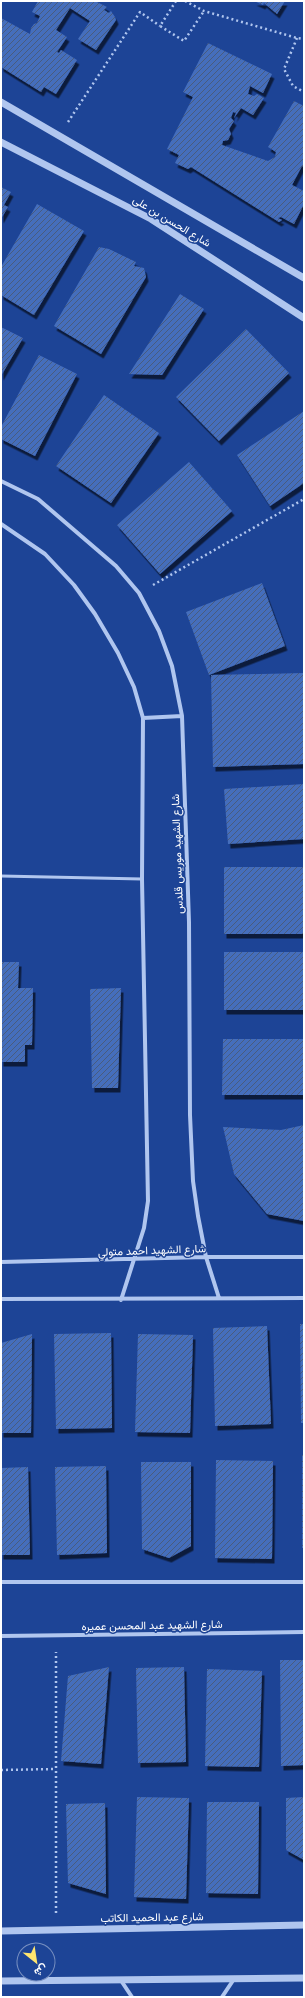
<svg xmlns="http://www.w3.org/2000/svg" width="305" height="1998" viewBox="0 0 305 1998" font-family="Mulish,Vazirmatn,sans-serif">
<style>
.building{fill:url(#building-hatch);filter:url(#shadow)}
.lines{fill:none;stroke-linecap:round;stroke-linejoin:round}
.path{stroke:#b0c6ef;stroke-width:2.5;stroke-dasharray:2 3;stroke-linecap:butt}
.service{stroke:#b0c6ef;stroke-width:3}
.minor{stroke:#b0c6ef;stroke-width:4}
.tertiary{stroke:#b0c6ef;stroke-width:7}
.labels{text-anchor:middle;dominant-baseline:central;stroke-width:3;stroke-linejoin:round;paint-order:stroke}
.street-label{font-size:11px;fill:#fff;stroke:#1d4496}
</style>
<defs>
<pattern id="building-hatch" width="6" height="6" patternUnits="userSpaceOnUse"><rect width="6" height="6" fill="#456ebc"/><path d="M-1 1l2-2M0 6l6-6M5 7l2-2" fill="none" stroke="#495b7e"/></pattern>
<filter id="shadow"><feDropShadow dx="2.5" dy="4.5" stdDeviation="0" flood-color="#0009"/></filter>
</defs>
<rect width="100%" height="100%" fill="#1d4496"/>
<path class="building" d="M38,1H95L107,7L104,10L109,13L111,11L115,17L116,20L96,50L78,39L90,21L70,8L56,30L67,37L57,52L59,53L61,50L77,60L56,94L44,87L41,92L1,67V18L30,34L31,28L34,24L37,23L40,16L32,12Z
M254,1H285L277,14L264,3L263,5Z
M208,43L272,74L263,93L250,86L248,94L254,96L257,94L264,98L253,115L241,108L234,118L236,113L233,112L231,118L234,121L229,129L231,134L228,140L223,141L222,145L268,161L275,157L276,152L268,147L294,101L304,106V167L302,166L292,185L304,191V204L294,224L281,217L278,218L282,220L279,222L191,167L188,169L175,163L179,155L167,149L193,97L183,92Z
M1,187L11,192L4,205L8,207L1,219Z
M37,204L84,231L34,315L1,295V267Z
M99,247L109,249L136,262L134,266L144,268L146,277L101,354L54,326Z
M180,294L204,309L162,375L129,374Z
M1,327L23,338L1,376Z
M246,329L289,373L219,441L176,397Z
M39,355L77,374L35,456L1,439V427Z
M104,395L159,433L111,503L56,466Z
M304,411V483L270,506L237,455Z
M189,462L232,511L160,574L117,525Z
M262,583L285,646L209,675L186,612Z
M304,673V764L213,767L211,675Z
M304,784V839L228,844L224,789Z
M224,867H304V934H224Z
M224,952H304V1010H224Z
M1,962H19L18,988H33L32,1045H25V1062H1Z
M121,988L118,1088H92L90,989Z
M223,1039H304V1095H222Z
M304,1125V1221L267,1214L234,1174L223,1127L281,1130Z
M300,1324H304V1423H301Z
M267,1326L271,1424L215,1426L213,1328Z
M111,1333L112,1428L56,1429L54,1334Z
M32,1334L31,1433H1V1343Z
M138,1334L193,1335L190,1433L135,1432Z
M302,1455H304V1548H302Z
M216,1460L273,1461L272,1559L215,1558Z
M141,1462H191V1546L169,1558L142,1549Z
M106,1466L107,1553L57,1555L55,1467Z
M28,1467L30,1555H1V1468Z
M280,1660H304V1765L281,1766Z
M109,1667L101,1764L61,1761L68,1676Z
M184,1667L186,1762L138,1763L136,1668Z
M207,1669L262,1671L259,1767L205,1766Z
M137,1797L189,1798L186,1899L134,1897Z
M304,1797V1860L286,1850V1798Z
M207,1802H259L258,1894L206,1893Z
M105,1803L106,1894L68,1883L66,1804Z"/>
<g class="lines">
<path class="path" d="M176,1L160,26L184,41L204,11
M185,1L204,11L297,38L304,39
M297,38L284,69L293,86L304,92
M68,122L140,12L160,26
M153,585L304,499
M1,1770L55,1769
M56,1913V1652"/>
<path class="service" d="M1,876L142,879"/>
<path class="minor" d="M1,481L38,499L116,566L139,593L159,631L172,666L182,716L189,922L190,1115L193,1181L198,1216L206,1257L219,1298
M1,524L45,554L74,585L95,614L118,653L134,687L143,718L142,879L148,1201L144,1228L121,1300
M143,718L182,716
M1,1262L206,1257H304
M1,1299L304,1298
M1,1582H304
M1,1636L304,1632
M120,1979L132,1997
M222,1997L234,1979"/>
<path class="tertiary" d="M1,102L304,278
M1,142L151,219L304,318
M1,1931L304,1925
M1,1981L304,1978"/>
</g>
<g class="labels">
<g class="street-label">
<text transform="translate(172 221) rotate(31)">شارع الحسن بن على</text>
<text transform="translate(177 854) rotate(-92)">شارع الشهيد موريس قلدس</text>
<text transform="translate(152 1250) rotate(-2)">شارع الشهيد احمد متولي</text>
<text transform="translate(152 1625) rotate(-1)">شارع الشهيد عبد المحسن عميره</text>
<text transform="translate(152 1917) rotate(-1)">شارع عبد الحميد الكاتب</text>
</g>
</g>
<rect width="305" height="1998" fill="none" stroke="#ffffff" stroke-width="4"/>
<g transform="translate(36 1962) rotate(150)"><circle r="19" fill="#1d4496" stroke="#778fc0"/>
<path d="M0-3L7 15L0 10L-7 15Z" fill="#ffe56f"/>
<text y="-6" font-size="11" font-weight="bold" text-anchor="middle" fill="#ffffff">ش</text>
</g>
</svg>
